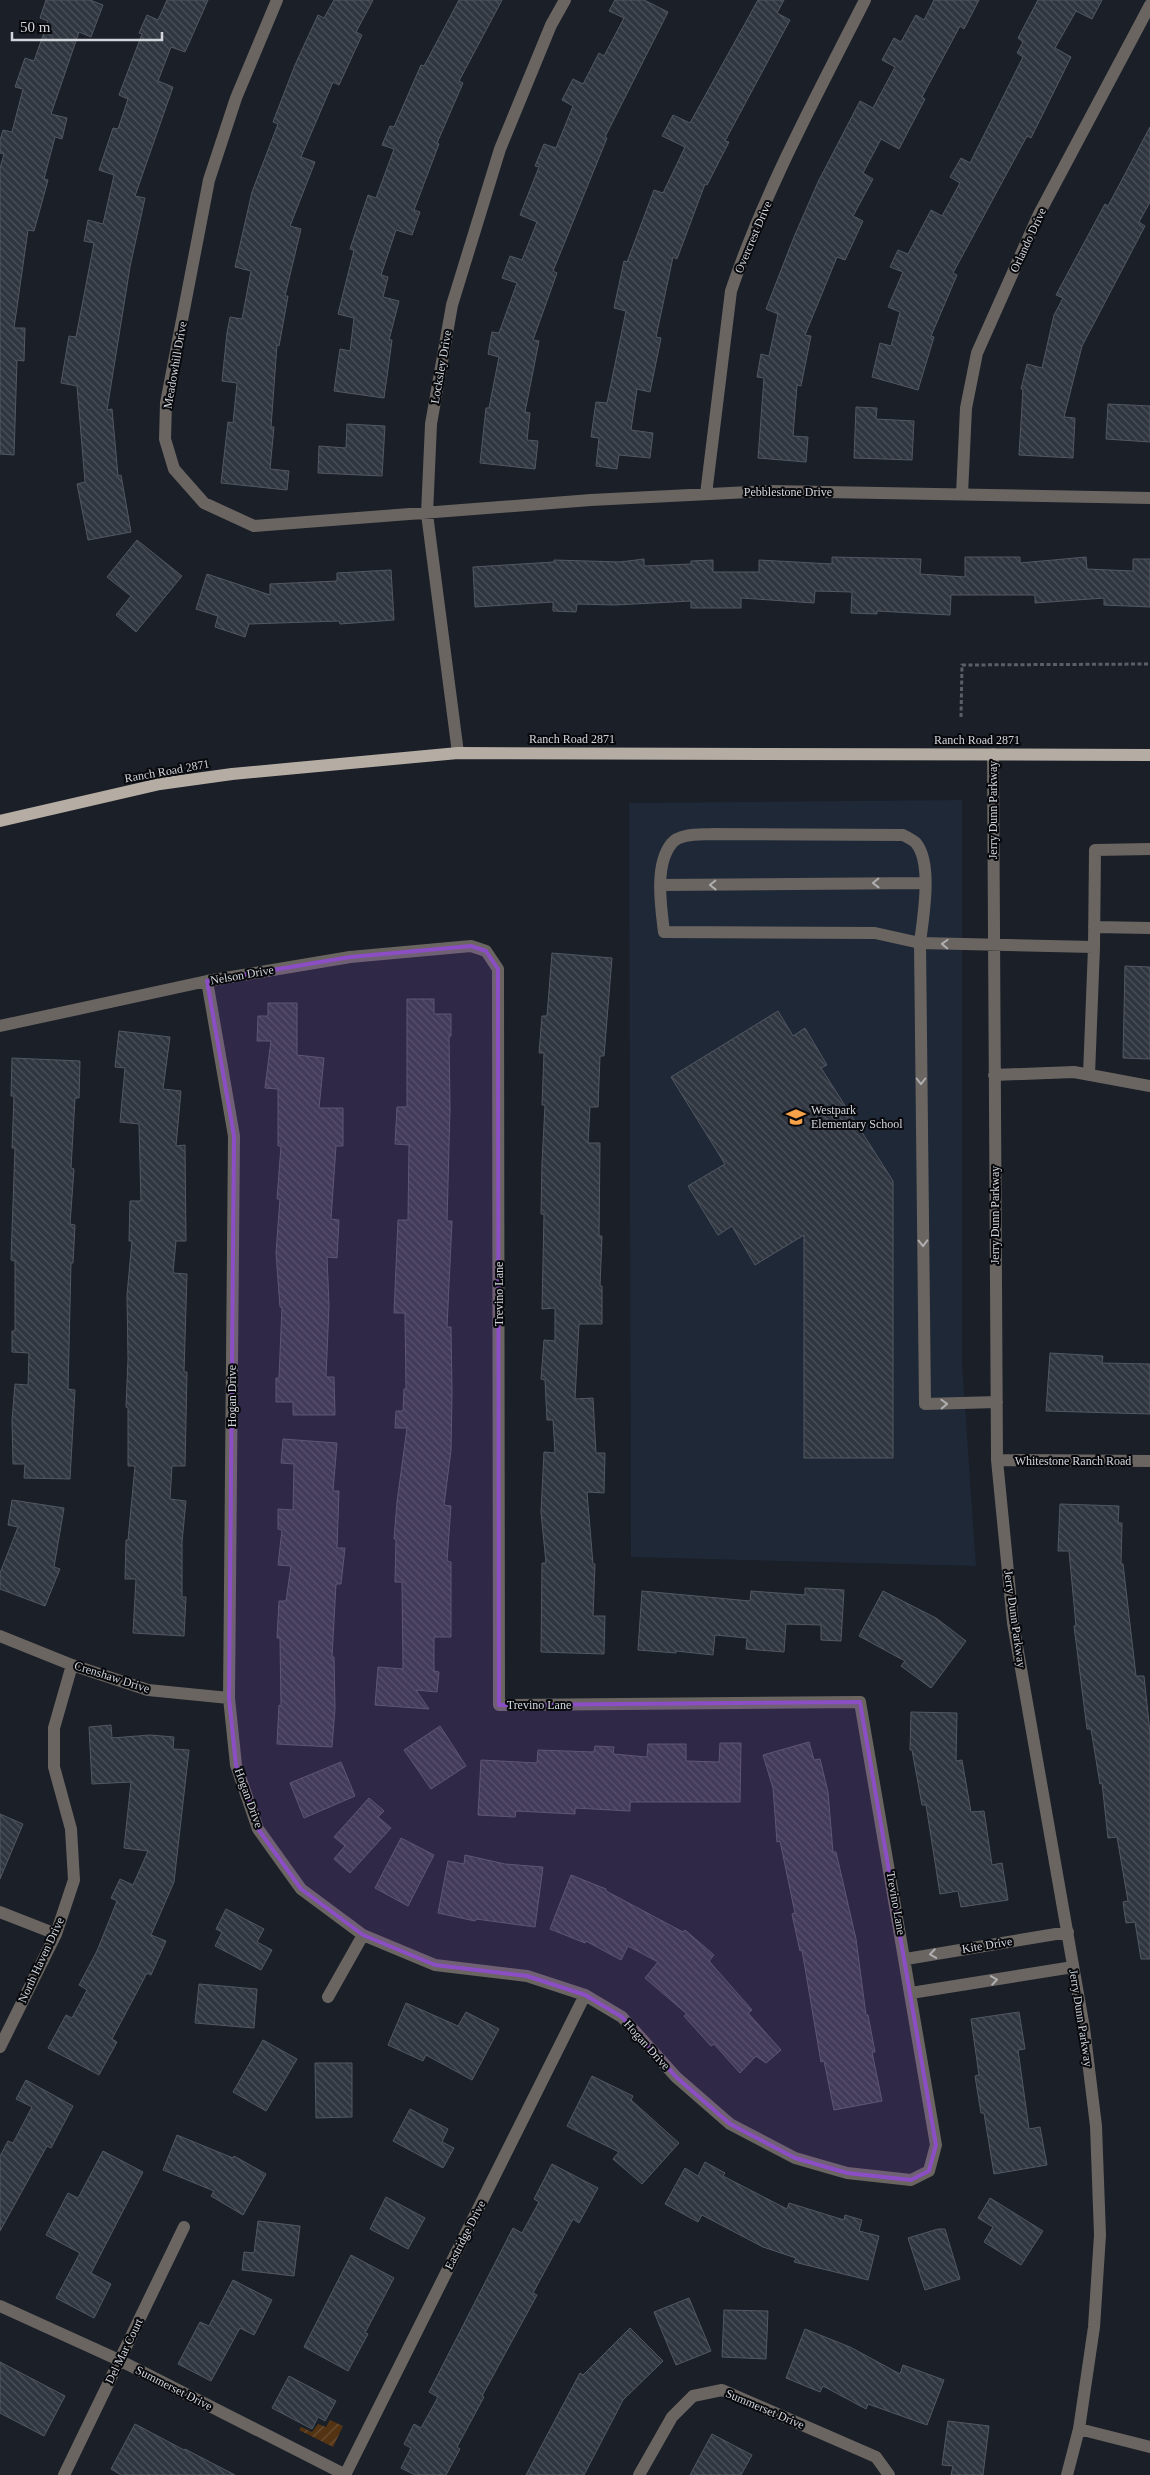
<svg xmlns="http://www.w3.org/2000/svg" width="1150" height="2475" viewBox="0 0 1150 2475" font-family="Georgia,serif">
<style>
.built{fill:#1f2837}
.garden{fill:url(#garden-furrows)}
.building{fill:url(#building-back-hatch);stroke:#525863}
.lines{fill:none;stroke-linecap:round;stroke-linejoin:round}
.path{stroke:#5a5f67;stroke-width:3;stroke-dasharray:4 2.5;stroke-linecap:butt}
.minor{stroke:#6a6561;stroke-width:12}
.major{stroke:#b5aca3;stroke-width:12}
.oneway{stroke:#aeaeb1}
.marked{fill:#8c4ec5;fill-opacity:0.2;stroke:#8c4ec5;stroke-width:4;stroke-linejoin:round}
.labels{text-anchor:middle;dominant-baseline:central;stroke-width:4;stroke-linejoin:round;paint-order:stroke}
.street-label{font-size:12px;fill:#d2d6dc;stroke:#07090d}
.poi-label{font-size:12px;fill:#d2d6dc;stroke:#07090d;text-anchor:start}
</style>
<defs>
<pattern id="garden-furrows" width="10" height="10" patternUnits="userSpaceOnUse" patternTransform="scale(1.25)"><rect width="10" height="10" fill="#533312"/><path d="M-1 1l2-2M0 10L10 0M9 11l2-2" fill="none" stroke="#6b5034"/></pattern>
<pattern id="building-back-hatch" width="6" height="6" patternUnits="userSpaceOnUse" patternTransform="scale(1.25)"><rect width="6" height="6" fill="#303640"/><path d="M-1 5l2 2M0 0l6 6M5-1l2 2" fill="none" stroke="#4d525b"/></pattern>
</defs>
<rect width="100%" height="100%" fill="#1a1f28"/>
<path class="built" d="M962,800V1363L976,1566L631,1557L629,803Z"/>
<path class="garden" d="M330,2420L343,2426L333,2447L299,2430L301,2427L312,2432L318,2424L326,2427Z"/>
<path class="building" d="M46,0H90L103,5L91,37L79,32L51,114L67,118L62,139L55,137L44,179L48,180L34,231L28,230L14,328H25L24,361L17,360L14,455L0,454V168L4,154L0,153V140L3,130L12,132L23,89L15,87L25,58L34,61L48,21L40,18Z
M167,0H208L185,52L171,47L158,81L173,87L135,196L145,198L130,267L107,410L112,409L118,476L121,475L131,532L88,540L77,484L85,482L77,386L61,383L69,336L76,337L94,243L84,241L88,220L103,224L114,175L99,170L113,128L118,129L128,99L119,95L142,34L139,33L147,15L158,20Z
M334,0H373L356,32L362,35L339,85L333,82L301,157L315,162L290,226L301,229L285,296H288L279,346L277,345L271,427H274L270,469L289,471L287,490L221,483L228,422L233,423L237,383L222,381L227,333L230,317L242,319L251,271L235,267L252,192L278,124L273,122L295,65L318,15L324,18Z
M459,0H502L459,81L463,83L437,143L439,144L414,210L420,212L412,235L396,230L381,275L388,277L383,297L399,301L389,340H392L384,398L334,391L340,349L350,351L354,318L338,314L354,250L350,249L368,195L376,198L394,149L382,145L390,126L394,127L421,65L424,66Z
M615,0H644L668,12L605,137L607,138L553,271L557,273L533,340L539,341L525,412L530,413L527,440L538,441L535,469L480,463L486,408H489L499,357L488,354L492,332L499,333L517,283L502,278L510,256L522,260L537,222L520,215L539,167L535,166L544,144L556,148L573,106L562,100L573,79L583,84L599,53L604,56L624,18L609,11Z
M758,0H784L777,13L790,20L725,141L729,142L707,185L705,184L677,259L673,257L656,337L661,338L650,392L637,389L631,430L653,433L650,458L619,455L617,469L596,466L599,438L591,437L596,402L607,403L626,311L614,308L624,261L627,262L654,190L663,193L685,147L662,136L673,115L690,123Z
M934,0H979L964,29L960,26L922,97L925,99L899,149L881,139L863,173L873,179L853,216L863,221L845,260L837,257L805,335L811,336L801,386L797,385L793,436L808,437L806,462L758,458L764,378L757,377L761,354L769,356L778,314L766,309L794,237L818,182L860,101L873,108L895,67L882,60L894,38L901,42L916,15L924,20Z
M1038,0H1102L1092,19L1076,11L1055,48L1071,57L1031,138L1027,136L953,273L957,275L931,336L934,337L918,390L872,377L880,343L891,346L900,312L888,307L903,272L890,267L898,250L908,254L931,210L942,216L960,183L950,177L961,158L970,163L1023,57L1017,53L1023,42L1018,38Z
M1150,127V202L1139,222L1145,226L1082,346L1064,417L1075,418L1073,458L1019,455L1023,389H1021L1027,364L1042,368L1054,315L1063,298L1056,295L1105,204L1108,206Z
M1108,404L1150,406V442L1106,439Z
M856,407L877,408L876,419L914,421L912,460L854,458Z
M347,424L385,426L382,476L318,473L319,446L346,448Z
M137,540L182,576L136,632L116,615L131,596L107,577Z
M832,557L921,559L920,574L965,577V557H1020V563L1086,557L1087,569L1133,571V559H1150V607L1104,605V598L1035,603V595H951L950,615L877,611V614L851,613L852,592L815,591L814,603L741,598V608H691V601L615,605L577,604L576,612L553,611V602L475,607L473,567L554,562V560L620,562L644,559V566L691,564V561L713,560V572H759V560L832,564Z
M391,570L394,620L340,624L339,621L249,624L245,637L215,627L218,616L196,609L207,574L270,595V584L337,581V573Z
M552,953L612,958L604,1056H600L598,1107H590L588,1143H600L599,1236H602L600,1286H602V1324H579L575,1399L593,1398L596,1453H605L604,1493L587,1492L593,1564H595L593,1616H605L604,1654L541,1652L542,1563H546L541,1512L544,1452L555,1453L553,1420H547L545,1380L541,1379L544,1340L555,1341V1308L542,1309L544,1214H541L542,1163L545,1105H542L544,1053H539L542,1016H547Z
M1125,966L1150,967V1059L1123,1058Z
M407,999H434V1014H451V1036H449L450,1109L447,1221H452L447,1327H451L452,1393L451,1450L444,1505L451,1506L447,1561L451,1562V1637H434V1671L439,1672L437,1692L416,1690L429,1709L375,1705L378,1667L403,1669L402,1582H395L396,1539H394L397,1502L407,1428H395L396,1411H403L404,1389H406L405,1313H394L398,1220H408L409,1145L395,1144L397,1107H407Z
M268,1003H297V1055L324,1058L319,1108H343V1146H336L331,1219L339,1220L337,1258L327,1257L329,1305L326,1377H334L335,1415H293V1402H276V1378H279L282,1307H280L276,1253L280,1199H277L281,1146H278V1089L265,1088L271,1041H257L258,1016H268Z
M778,1011L793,1036L805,1028L827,1065L821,1068L893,1181V1458H804V1235L755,1265L732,1226L718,1235L688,1186L725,1164L671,1077Z
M119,1031L170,1037L163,1089L181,1091L176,1146L185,1145L186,1241H176L173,1273L187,1274L184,1372H187L185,1466H172L170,1499L186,1501L182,1542V1597H186L184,1636L133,1633L136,1579H125L126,1540H128L135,1466H128V1408L126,1407L128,1359L127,1295L132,1241H129L130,1201H141L139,1124L120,1122L125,1068L115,1067Z
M12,1058L80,1061L79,1098H75L71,1168L74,1169L70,1224L75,1225L73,1263H71L68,1389L75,1390L70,1479L24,1478L25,1464H13L12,1420L15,1384L28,1385L29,1353L12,1352V1331H15V1261L11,1260L15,1148H12L14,1096H11Z
M1050,1353L1103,1356L1102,1363L1150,1364V1414L1046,1411Z
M283,1439L337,1443L333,1491H339L337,1548H345L341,1584H336L332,1657H334L335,1708L332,1747L277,1744L279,1705L281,1706L280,1638H277L279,1601H286L291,1566L278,1565L282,1530L278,1529V1509L293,1510L294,1464L281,1463Z
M12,1500L64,1508L54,1567L60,1569L45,1606L0,1589V1573L18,1527L8,1525Z
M1060,1504L1119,1506L1118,1523H1122L1121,1564H1123L1136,1676H1144L1150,1733V1959H1141L1135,1922L1126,1923L1123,1902L1128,1901L1117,1837L1108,1838L1102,1783L1100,1784L1091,1729H1087L1074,1626H1076L1069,1551H1058Z
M805,1588L844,1590L841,1641L821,1640V1625L786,1624L784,1652L746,1649L747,1638L715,1635L713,1655L676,1651V1653L638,1650L642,1591L750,1601L751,1591L805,1595Z
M883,1591L936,1618L966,1641L931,1688L901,1666L905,1661L859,1636Z
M911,1712L957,1713L956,1761L962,1760L971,1812L984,1811L992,1865L1002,1863L1008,1900L961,1907L958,1891L940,1894L926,1805H922L912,1750H910Z
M111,1725L112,1738L150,1735L174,1737L173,1749L189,1750L174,1882L151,1935L166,1941L151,1975L147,1973L112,2039L117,2042L99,2075L48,2048L66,2015L72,2018L87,1990L79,1985L97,1951L117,1901L111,1898L120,1879L133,1885L148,1851L124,1848L131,1782L92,1784L89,1727Z
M440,1726L466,1766L431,1789L404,1750Z
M809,1742L814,1760L820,1759L828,1792L833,1852H836L856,1939L866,2015H868L875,2052H872L882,2101L834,2110L824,2061L821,2062L802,1950L800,1951L792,1914L795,1913L780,1841L777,1842L773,1788L763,1755Z
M720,1743H741L740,1802H630V1811L575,1808V1814L516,1811L515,1817L478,1815L481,1760L537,1763L538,1750L594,1752L595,1746L614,1747L613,1754L647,1757L648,1744H686V1761L719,1762Z
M341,1762L355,1796L304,1818L290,1783Z
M369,1798L384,1811L378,1817L391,1828L350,1873L334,1859L345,1846L334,1837Z
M0,1814L23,1824L0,1879Z
M401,1838L434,1855L408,1906L375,1888Z
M465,1855L505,1864L543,1867L535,1927L476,1919L475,1921L438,1913L448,1861L464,1864Z
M571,1875L606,1889V1891L683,1932L685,1930L714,1955L709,1961L752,2010L748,2013L781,2050L766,2063L756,2056L740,2073L714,2044L711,2046L684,2016L687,2014L645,1978L658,1962L628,1946L621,1960L586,1941L585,1943L550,1929Z
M226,1909L264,1929L257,1942L272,1950L261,1970L215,1946L222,1932L216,1929Z
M199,1984L257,1989L254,2028L195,2023Z
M406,2003L458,2026L466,2012L499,2029L472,2080L426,2055L423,2061L388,2045Z
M1019,2012L1025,2049L1018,2050L1029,2129L1040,2127L1047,2165L994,2174L984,2113H981L975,2076L979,2075L971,2019Z
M263,2040L297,2059L266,2111L233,2092Z
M315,2063H352V2117L316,2118Z
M592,2076L633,2096L631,2100L679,2143L642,2184L613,2159L619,2152L567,2126Z
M26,2080L73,2106L51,2148L47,2146L0,2231V2156L8,2141L13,2143L32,2107L16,2099Z
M410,2109L448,2129L442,2142L454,2148L443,2168L393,2141Z
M177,2135L233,2158L234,2156L266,2174L243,2215L211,2196L214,2191L163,2170Z
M103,2151L143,2172L91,2273L111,2284L94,2318L56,2298L80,2253L46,2235L68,2193L78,2198Z
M705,2162L725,2173L723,2176L787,2209L789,2203L844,2220L845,2215L862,2220L859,2231L879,2236L868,2280L794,2262L796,2258L763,2247L702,2215L698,2222L665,2204L685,2168L698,2176Z
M552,2164L598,2188L579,2223L573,2219L533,2293L537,2295L482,2396L484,2397L457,2447L460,2449L446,2475H415L401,2468L411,2448L404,2444L414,2424L421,2428L438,2397L429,2392L513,2228L522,2233L539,2202L534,2199Z
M386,2197L425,2218L408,2249L370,2229Z
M990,2198L1043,2231L1021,2265L984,2242L993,2227L978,2218Z
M258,2221L300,2226L294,2276L242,2270L244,2252L254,2253Z
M938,2229H945L960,2279L925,2290L908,2238Z
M351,2255L394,2278L365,2333L368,2334L348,2371L304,2347Z
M233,2280L272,2300L254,2335L240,2328L211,2381L178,2364L200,2322L209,2326Z
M689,2298L711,2351L676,2365L654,2312Z
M724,2310L768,2311L766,2359L722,2357Z
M630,2328L663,2361L623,2400L584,2475H526L580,2373L583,2375Z
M805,2329L850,2347L900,2374L903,2365L944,2380L927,2425L868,2404L866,2409L823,2386L820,2392L786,2378Z
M0,2362L65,2396L44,2436L0,2413Z
M289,2376L336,2401L325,2421L318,2417L312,2429L272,2408Z
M948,2421L989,2426L983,2475H951L953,2466L942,2465Z
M135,2424L184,2450L185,2449L235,2475H121L111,2469Z
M712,2434L752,2455L741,2475H690Z"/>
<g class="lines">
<path class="path" d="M961,717L962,665L1150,664"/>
<path class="minor" d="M277,0L236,98L209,180L166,403L165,439L174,469L204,503L254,526L591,500L770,491L1150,498
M706,494L731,291C765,190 817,95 865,0
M962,494L966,408L977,353L1039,214L1150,5
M458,753L427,514L431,424L452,305L500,149L551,25L565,0
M993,754L997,1460L1013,1623L1084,2028L1096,2126L1100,2235L1094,2327L1079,2429L1067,2475
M713,834L903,835C907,837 913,840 916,843C933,864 923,917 920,943L875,933L664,932C661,907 654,864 672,843C680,833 701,835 713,834Z
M661,885L924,883
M1094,927L1150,928
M0,1026L207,981L350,957L471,946L486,951L498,969L499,1705L860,1702L936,2145L929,2171L911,2180L847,2173L795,2158L730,2124L676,2077L622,2017L585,1995L527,1976L435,1965L363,1935L301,1889L258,1829L236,1765L229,1698L234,1136L207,981
M994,1075L1074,1072L1150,1086
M1089,1075L1094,947
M997,1402L925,1404L920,943L1094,947L1095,850L1150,849
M997,1460L1150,1461
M0,1636L72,1665L148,1690L229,1698
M0,1912L56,1934
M906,1959L1068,1932
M911,1993L1073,1967
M328,1997L363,1935
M0,2047L56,1934L74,1880L71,1829L54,1767V1728L72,1665
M0,2306L119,2360L346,2475
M1079,2429L1150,2447
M64,2475L184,2227
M345,2475L585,1995
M639,2475L672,2417L693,2396L722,2390L876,2457L889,2475"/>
<path class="major" d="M0,821L160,784L232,774L458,753L1150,755"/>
</g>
<defs><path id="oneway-chevron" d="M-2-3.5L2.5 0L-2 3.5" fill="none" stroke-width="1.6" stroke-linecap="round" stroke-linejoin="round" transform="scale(1.25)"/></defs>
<g class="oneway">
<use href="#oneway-chevron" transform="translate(876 883) rotate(179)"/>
<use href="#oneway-chevron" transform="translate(713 885) rotate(179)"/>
<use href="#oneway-chevron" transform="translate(945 944) rotate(-178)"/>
<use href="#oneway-chevron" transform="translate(921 1081) rotate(90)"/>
<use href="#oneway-chevron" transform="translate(923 1243) rotate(89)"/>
<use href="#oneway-chevron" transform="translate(944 1404) rotate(-2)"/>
<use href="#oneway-chevron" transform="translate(933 1954) rotate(171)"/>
<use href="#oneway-chevron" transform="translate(994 1980) rotate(-9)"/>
</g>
<path class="marked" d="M471,946L486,951L498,969L499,1705L860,1702L936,2145L929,2171L911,2180L847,2173L795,2158L730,2124L676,2077L622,2017L585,1995L527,1976L435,1965L363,1935L301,1889L258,1829L236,1765L229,1698L234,1136L207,981L350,957Z"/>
<defs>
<symbol id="school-bare" viewBox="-9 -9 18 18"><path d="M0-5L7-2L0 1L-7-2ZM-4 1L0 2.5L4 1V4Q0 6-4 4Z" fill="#f7a148" stroke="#07090d" stroke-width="2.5" paint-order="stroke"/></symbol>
</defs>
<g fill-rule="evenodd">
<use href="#school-bare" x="782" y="1103" width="28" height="28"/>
</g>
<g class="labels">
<g class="street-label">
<text transform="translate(753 237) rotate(-67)">Overcrest Drive</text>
<text transform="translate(1028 240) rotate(-65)">Orlando Drive</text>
<text transform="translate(175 365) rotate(-80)">Meadowhill Drive</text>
<text transform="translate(441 367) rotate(-80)">Locksley Drive</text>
<text x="788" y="492">Pebblestone Drive</text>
<text x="572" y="739">Ranch Road 2871</text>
<text x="977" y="740">Ranch Road 2871</text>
<text transform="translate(167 771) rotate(-10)">Ranch Road 2871</text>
<text transform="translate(993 810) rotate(-90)">Jerry Dunn Parkway</text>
<text transform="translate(242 975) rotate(-10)">Nelson Drive</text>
<text transform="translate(995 1215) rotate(-90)">Jerry Dunn Parkway</text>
<text transform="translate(499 1294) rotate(-90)">Trevino Lane</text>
<text transform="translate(232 1396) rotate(-90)">Hogan Drive</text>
<text x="1073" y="1461">Whitestone Ranch Road</text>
<text transform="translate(1015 1619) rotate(82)">Jerry Dunn Parkway</text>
<text transform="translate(112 1677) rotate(18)">Crenshaw Drive</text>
<text x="539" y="1705">Trevino Lane</text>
<text transform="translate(249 1798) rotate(70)">Hogan Drive</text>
<text transform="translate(896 1903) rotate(80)">Trevino Lane</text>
<text transform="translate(987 1945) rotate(-9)">Kite Drive</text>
<text transform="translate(41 1960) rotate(-65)">North Haven Drive</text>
<text transform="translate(1081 2018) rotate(81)">Jerry Dunn Parkway</text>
<text transform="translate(647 2045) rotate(48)">Hogan Drive</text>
<text transform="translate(465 2235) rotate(-63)">Eastridge Drive</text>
<text transform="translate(124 2351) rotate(-64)">Del Mar Court</text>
<text transform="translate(174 2388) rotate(27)">Summerset Drive</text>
<text transform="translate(765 2409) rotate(23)">Summerset Drive</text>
</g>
<g class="poi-label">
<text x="811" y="1110">Westpark<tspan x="811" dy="14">Elementary School</tspan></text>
</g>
</g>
<path d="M12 32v8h150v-8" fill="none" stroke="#d2d6dc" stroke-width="2.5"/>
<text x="20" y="32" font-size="15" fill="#d2d6dc" stroke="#07090d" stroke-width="4" paint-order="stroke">50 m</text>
</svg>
